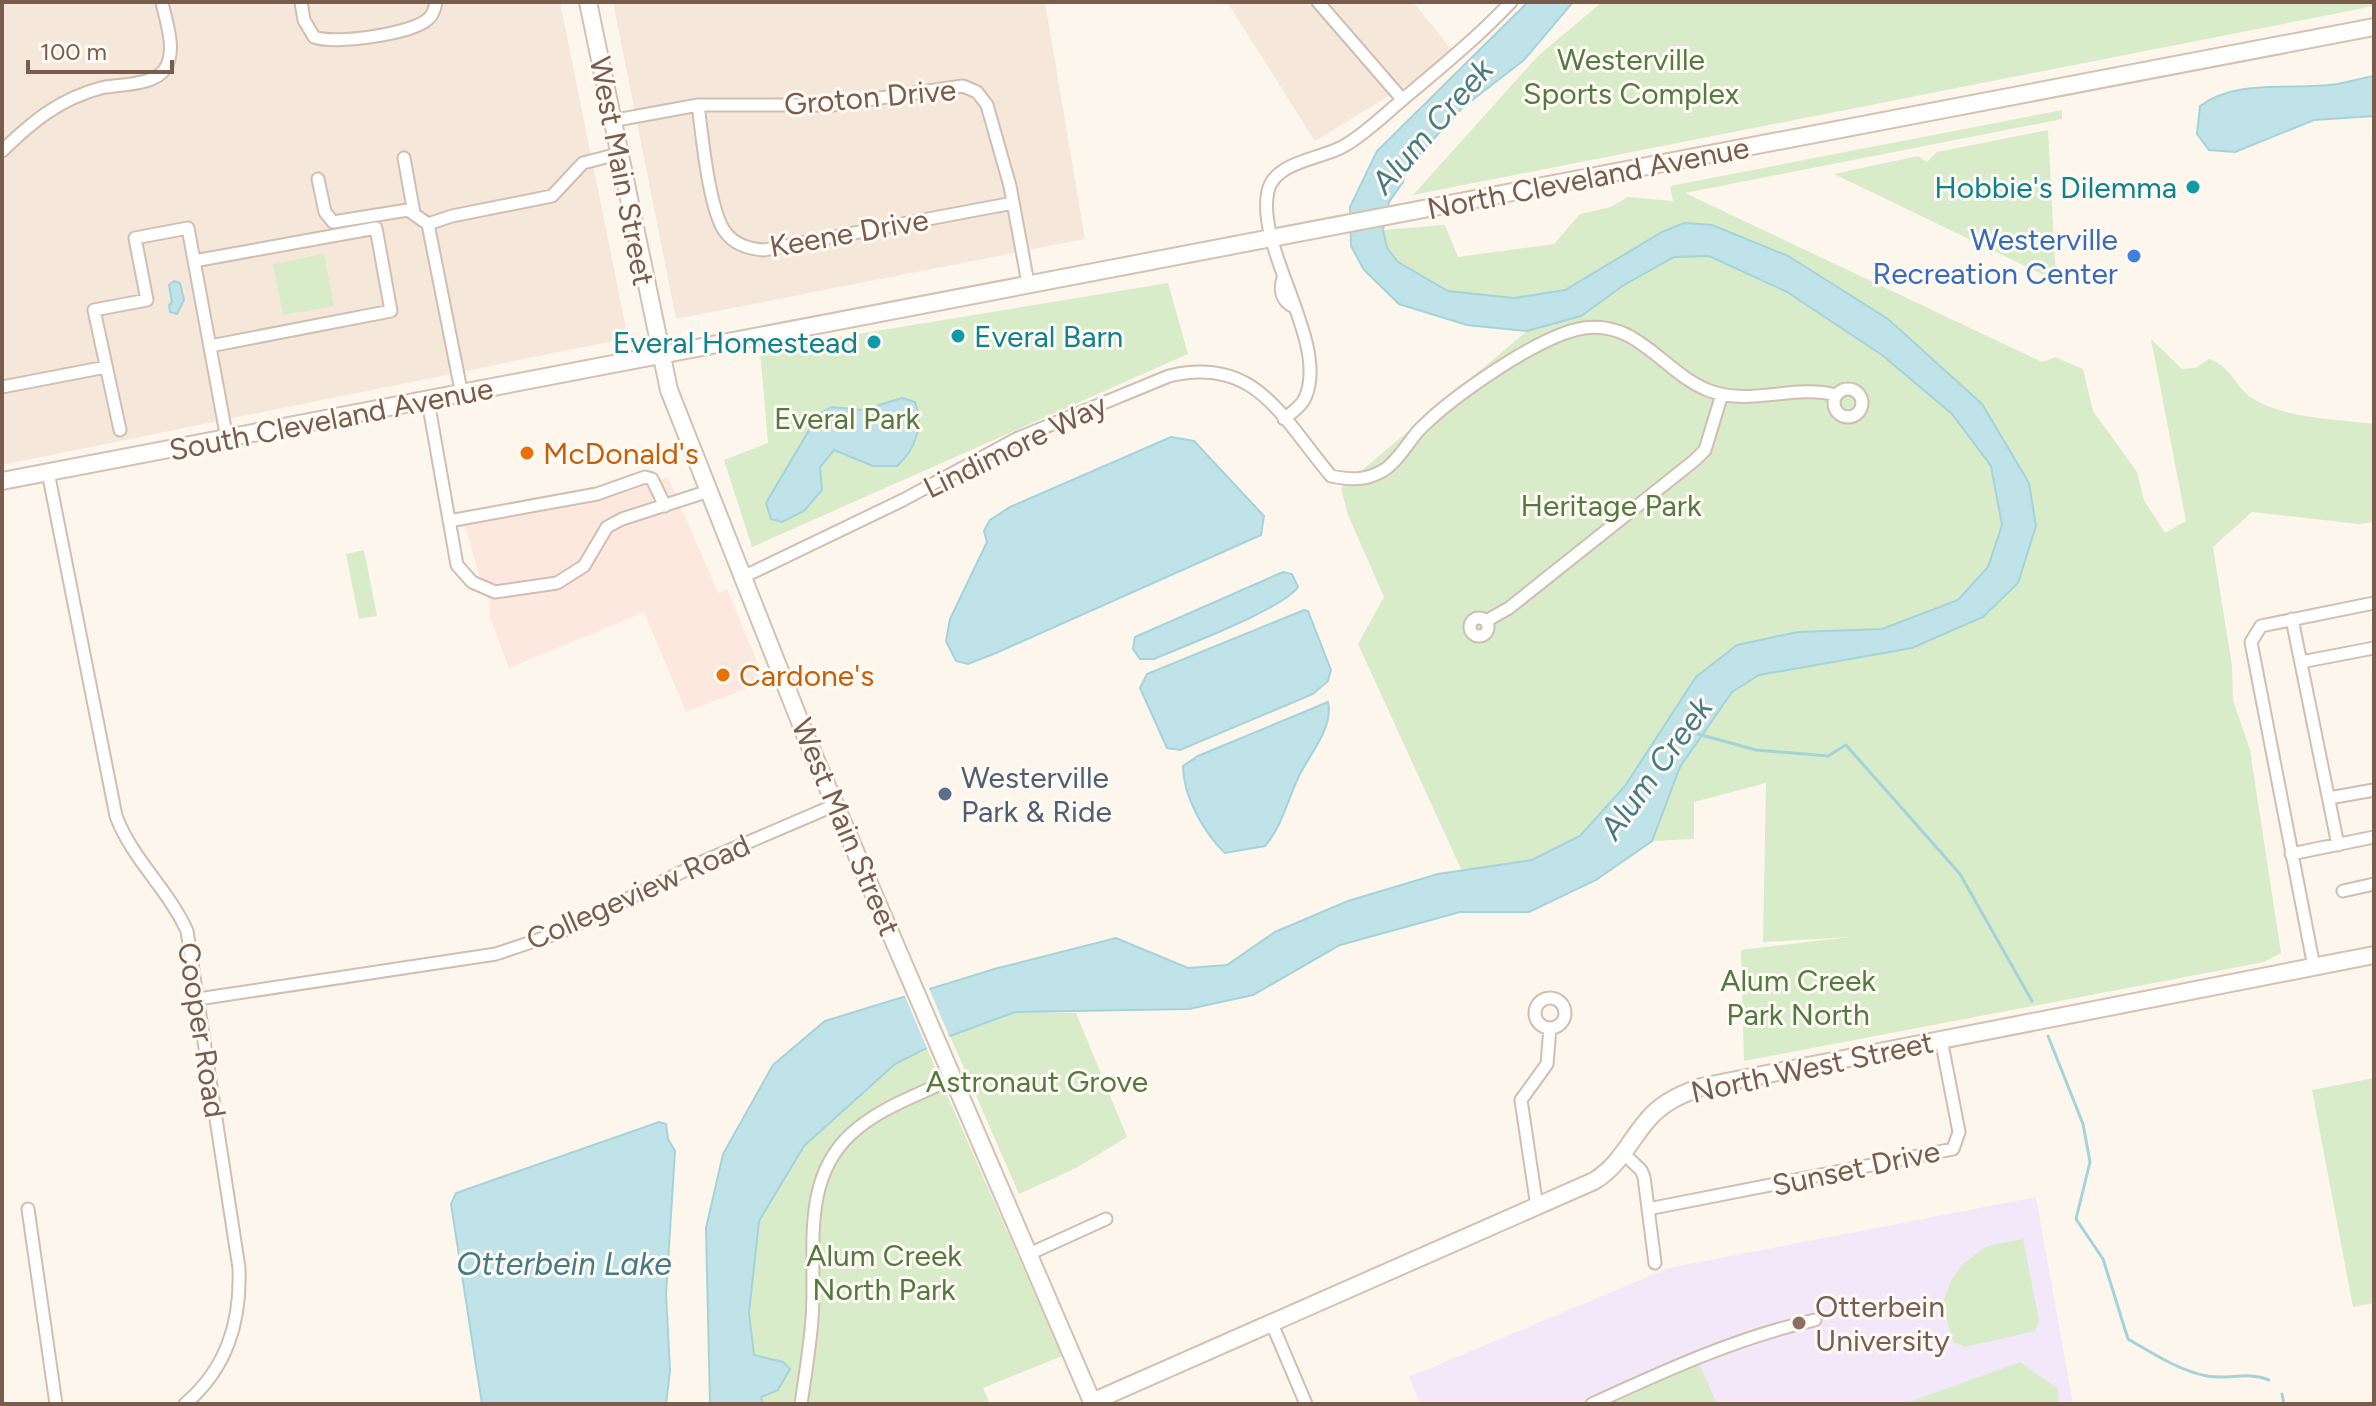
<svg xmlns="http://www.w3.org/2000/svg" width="2376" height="1406" viewBox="0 0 2376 1406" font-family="Figtree,sans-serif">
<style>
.residential{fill:#f5e8da}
.commercial{fill:#fde8e0}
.education{fill:#f3e8fa}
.green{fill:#d8ecc9}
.water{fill:#bfe3e8;stroke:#a5d3da;stroke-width:2}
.pier{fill:#fdf6ec}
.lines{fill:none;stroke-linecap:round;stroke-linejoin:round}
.stream{stroke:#a5d3da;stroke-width:3}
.street-casing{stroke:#d1beb0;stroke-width:15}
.secondary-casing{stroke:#d6c0b0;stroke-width:20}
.street{stroke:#fff;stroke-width:11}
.secondary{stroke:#fff;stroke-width:16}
.culture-dot{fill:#0f9aa8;stroke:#fffaf3;stroke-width:3}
.shop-dot{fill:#3f7fe0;stroke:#fffaf3;stroke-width:3}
.food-dot{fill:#e8710a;stroke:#fffaf3;stroke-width:3}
.service-dot{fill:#5c6f8a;stroke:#fffaf3;stroke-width:3}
.education-dot{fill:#8d6e63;stroke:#fffaf3;stroke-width:3}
.labels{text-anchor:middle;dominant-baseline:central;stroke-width:6;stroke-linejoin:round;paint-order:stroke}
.park-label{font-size:30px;fill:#537a41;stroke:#fffaf3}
.street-label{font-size:30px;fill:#7a5c4d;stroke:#fffaf3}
.culture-label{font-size:30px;fill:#0d838f;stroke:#fffaf3;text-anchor:end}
.shop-label{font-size:30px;fill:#366cbe;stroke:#fffaf3;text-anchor:end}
.food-label{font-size:30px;fill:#c56008;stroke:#fffaf3;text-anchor:start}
.service-label{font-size:30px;fill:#4e5e75;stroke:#fffaf3;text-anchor:start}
.education-label{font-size:30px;fill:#785e54;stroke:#fffaf3;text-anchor:start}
.water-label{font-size:32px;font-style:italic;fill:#437c86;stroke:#fffaf3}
</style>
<rect width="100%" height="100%" fill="#fdf6ec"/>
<path class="residential" d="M2,2H560L628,338L2,465Z
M613,2H1045L1085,239L676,319Z
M1227,2H1413L1456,55L1315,141Z"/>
<path class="commercial" d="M668,477L718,593L727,589L765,681L686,712L644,612L509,668L490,618L489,583L481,581L465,526L614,496Z"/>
<path class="education" d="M2036,1197L2073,1404H1420L1409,1377L1669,1268Z"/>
<path class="green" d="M1602,2H2374V6L1413,195L1538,56Z
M2062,110V119L1685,193L2042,362L2055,357L2083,369L2093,411L2137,472L2144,500L2165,533L2186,521L2151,339L2182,369L2195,368L2209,359C2233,367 2235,389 2255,400C2289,419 2337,419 2374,424V522L2359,524L2252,512L2213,547L2232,666L2233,700L2250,750L2281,953L2264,962L1744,1061L1741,950L1850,937L1763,942L1766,783L1694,802V839L1652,841L1680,767L1732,692L1759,675L1820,663L1983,617L2018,583L2036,526L2029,483L1788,256L1712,225L1684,223L1662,232L1565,290L1514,298L1448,291L1398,262L1387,248L1383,230L1445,225L1458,257L1554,244L1580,214L1611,207L1628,197L1673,201L1670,186Z
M2048,130L2056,281L1834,174L1918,156L1927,162L1937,152Z
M324,254L334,306L283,315L273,264Z
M1708,256L1787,293L1882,355L1952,414L1991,466L2002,525L1988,567L1958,600L1882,629L1798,632L1696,677L1625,786L1580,836L1532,860L1462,871L1358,644L1384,597L1348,515L1341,488L1527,331L1581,316L1624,285L1674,257Z
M1168,283L1188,354L752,547L724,460L768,443L760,350Z
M364,550L377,616L359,619L346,554Z
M1015,1012L1076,1013L1127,1137L1076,1168L1019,1194L950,1036Z
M927,1049L1062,1356L983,1388L990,1404H753L783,1362L754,1355L749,1313L759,1221L804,1146L894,1064Z
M2374,1078V1303L2353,1307L2312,1090Z
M2023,1239L2039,1320L2035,1331L1965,1347L1953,1342L1943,1303L1951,1280L1964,1263L1987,1246Z
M1698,1361L1717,1404H1598Z
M2020,1362L2058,1389L2059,1404H1904Z"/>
<path class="water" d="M1528,2H1573L1524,60L1462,108L1406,169L1403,182L1389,202L1383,230L1387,248L1398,262L1448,291L1514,298L1565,290L1662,232L1684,223L1712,225L1788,256L1888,319L1982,404L2029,483L2036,526L2018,583L1983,617L1912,648L1759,675L1732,692L1680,767L1652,841L1596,880L1529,912H1460L1340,945L1253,995L1189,1009L1015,1012L950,1036L895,1064L804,1146L759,1221L749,1313L754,1355L783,1362L790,1369L778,1390L761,1397L763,1404H710L706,1228L723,1154L773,1065L825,1021L998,968L1116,938L1188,968L1227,965L1275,932L1348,901L1438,874L1532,860L1580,836L1625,786L1696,677L1737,645L1798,632L1882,629L1958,600L1988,567L2002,525L1991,466L1952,414L1882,355L1787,292L1709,256L1674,257L1624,285L1581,316L1527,331L1467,325L1399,304L1364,270L1351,246L1350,207L1377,151Z
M2374,76V116L2314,120L2235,152L2209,150L2197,134L2200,106C2238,78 2293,91 2337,84C2349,82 2362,78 2374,76Z
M174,281L180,283L184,300L177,314L170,312L169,305L172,302L169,285Z
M902,398L915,402C924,426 915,450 897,466H873L834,450L820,467L822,490L804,511L782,522L771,519L766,503L818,415L831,407L863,410Z
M1171,437L1194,441L1264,516L1261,535L996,653L968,664L956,661L946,641L950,619L987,542L984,531L990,520L1010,507Z
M1283,572L1292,574L1298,587C1283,609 1184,646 1154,659H1140L1133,649L1135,637Z
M1304,610L1308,611L1331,670L1328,681L1313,694L1180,750L1167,748L1140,688L1147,674Z
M1328,702C1334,728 1308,756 1298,778C1287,802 1282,826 1265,846L1225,853C1204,833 1183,796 1183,766L1198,756Z
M659,1122L666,1124L668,1139L675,1151L666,1294L670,1371L666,1404H482L451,1204L456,1193Z"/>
<path class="pier" d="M928,986L951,1040L929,1053L904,994Z"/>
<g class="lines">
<path class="stream" d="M1698,734L1756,750L1828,756L1846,745L1960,874L2032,1001
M2048,1036L2083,1124L2090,1162L2076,1219L2103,1259L2128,1339C2152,1353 2180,1371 2207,1376C2229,1380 2248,1371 2269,1380
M2282,1394L2284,1404"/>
<defs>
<path id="street" d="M301,2L304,20L314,37C334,45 412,34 428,19C433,15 435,8 436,2
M1318,2L1402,99
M698,105C702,134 709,213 726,233C735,245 750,249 764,250L1013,203
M611,121L698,105H832L963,86L977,92L987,105L1010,186L1028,283
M2,151C32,122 59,99 101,88C118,84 154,86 165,69C177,50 166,22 162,2
M404,158L414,213
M318,179L325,212L333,222L408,210L428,224
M428,224L452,216L552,196L583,163L618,154
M428,224L462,395
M194,261L376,228L391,311L210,346
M1283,278C1279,291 1282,301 1294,307
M2,387L106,367
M1834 403a14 14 0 1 1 28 0a14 14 0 1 1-28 0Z
M428,401L457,565L472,582L495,592L557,583L584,566L607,527L622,519L709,491
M1284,419C1291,413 1301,407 1305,398C1330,343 1255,249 1268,191C1275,161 1322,159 1344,146C1365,134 1383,116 1402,100C1439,69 1477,38 1511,2
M120,430L94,310L147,300L135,238L188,228L227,439
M48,472L116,816C132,859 168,889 187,931L239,1268C241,1322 227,1368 185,1404
M449,521L597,494L645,477L652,479L665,506
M743,577L903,500L1016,439L1169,376C1256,355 1282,418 1331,476C1351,480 1366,481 1384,470C1398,461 1408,442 1420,429C1452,397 1539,335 1584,328C1639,320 1664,374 1710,391C1751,406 1794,384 1836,395
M1470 627a9 9 0 1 1 18 0a9 9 0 1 1-18 0Z
M2292,619L2338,845
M1486,621L1509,608L1695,460L1705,450L1722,394
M2301,662L2374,648
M2329,798L2374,790
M2291,854L2374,837
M2343,891L2374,884
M2314,967L2251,642L2261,626L2374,603
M1535 1013a15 15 0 1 1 30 0a15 15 0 1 1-30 0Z
M198,999L496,954L561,932L702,862L835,805
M1625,1155L1641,1170L1644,1177L1655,1263
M1537,1207L1521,1100L1547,1064L1550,1028
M28,1209L56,1404
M1648,1209L1953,1149L1959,1132L1941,1039
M1029,1254L1106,1219
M1272,1324L1306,1404
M801,1404C805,1376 810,1347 812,1319C817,1255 799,1182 851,1134C880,1107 919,1095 953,1078
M1592,1404C1664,1371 1738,1337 1815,1320"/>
<path id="secondary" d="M588,2L669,390L806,737L1093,1404
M2,481L2374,27
M1092,1402L1594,1181C1622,1164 1630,1138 1652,1115C1666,1101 1682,1094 1701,1087L2374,955"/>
</defs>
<use href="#street" class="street-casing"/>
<use href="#secondary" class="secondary-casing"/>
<use href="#street" class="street"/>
<use href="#secondary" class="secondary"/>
</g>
<g class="culture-dot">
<circle cx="2193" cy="187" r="8"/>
<circle cx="958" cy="336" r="8"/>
<circle cx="874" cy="342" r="8"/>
</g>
<circle class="shop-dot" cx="2134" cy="256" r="8"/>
<g class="food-dot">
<circle cx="527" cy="453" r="8"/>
<circle cx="723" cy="675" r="8"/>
</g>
<circle class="service-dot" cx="945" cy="794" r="8"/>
<circle class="education-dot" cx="1799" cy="1323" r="8"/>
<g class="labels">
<g class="park-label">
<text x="1631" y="59">Westerville<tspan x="1631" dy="34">Sports Complex</tspan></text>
<text x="847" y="418">Everal Park</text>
<text x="1611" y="505">Heritage Park</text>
<text x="1798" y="980">Alum Creek<tspan x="1798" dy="34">Park North</tspan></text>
<text x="1037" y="1081">Astronaut Grove</text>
<text x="884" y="1255">Alum Creek<tspan x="884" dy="34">North Park</tspan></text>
</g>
<g class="street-label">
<text transform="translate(870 97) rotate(-5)">Groton Drive</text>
<text transform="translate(622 171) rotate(79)">West Main Street</text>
<text transform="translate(1588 178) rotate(-11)">North Cleveland Avenue</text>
<text transform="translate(849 233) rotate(-10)">Keene Drive</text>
<text transform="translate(331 419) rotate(-11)">South Cleveland Avenue</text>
<text transform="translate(1015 446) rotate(-26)">Lindimore Way</text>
<text transform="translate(846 827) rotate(67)">West Main Street</text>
<text transform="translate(638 892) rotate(-24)">Collegeview Road</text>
<text transform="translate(202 1030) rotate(81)">Cooper Road</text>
<text transform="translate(1812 1067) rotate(-12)">North West Street</text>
<text transform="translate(1856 1168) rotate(-12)">Sunset Drive</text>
</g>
<g class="culture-label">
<text x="2177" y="187">Hobbie's Dilemma</text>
<text x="974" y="336" text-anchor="start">Everal Barn</text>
<text x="858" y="342">Everal Homestead</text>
</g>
<g class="shop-label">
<text x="2118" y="239">Westerville<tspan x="2118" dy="34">Recreation Center</tspan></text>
</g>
<g class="food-label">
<text x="543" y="453">McDonald's</text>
<text x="739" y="675">Cardone's</text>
</g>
<g class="service-label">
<text x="961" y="777">Westerville<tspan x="961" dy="34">Park &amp; Ride</tspan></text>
</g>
<g class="education-label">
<text x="1815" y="1306">Otterbein<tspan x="1815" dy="34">University</tspan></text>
</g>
<g class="water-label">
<text transform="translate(1432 126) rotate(-49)">Alum Creek</text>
<text transform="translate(1656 768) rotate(-54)">Alum Creek</text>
<text x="564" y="1264">Otterbein Lake</text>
</g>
</g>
<rect width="2376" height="1406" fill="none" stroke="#7a5c4d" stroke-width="8"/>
<path d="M28 60v12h144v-12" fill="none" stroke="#7a5c4d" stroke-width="4"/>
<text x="40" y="60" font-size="24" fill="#7a5c4d" stroke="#fffaf3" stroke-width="6" paint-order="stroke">100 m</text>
</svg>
